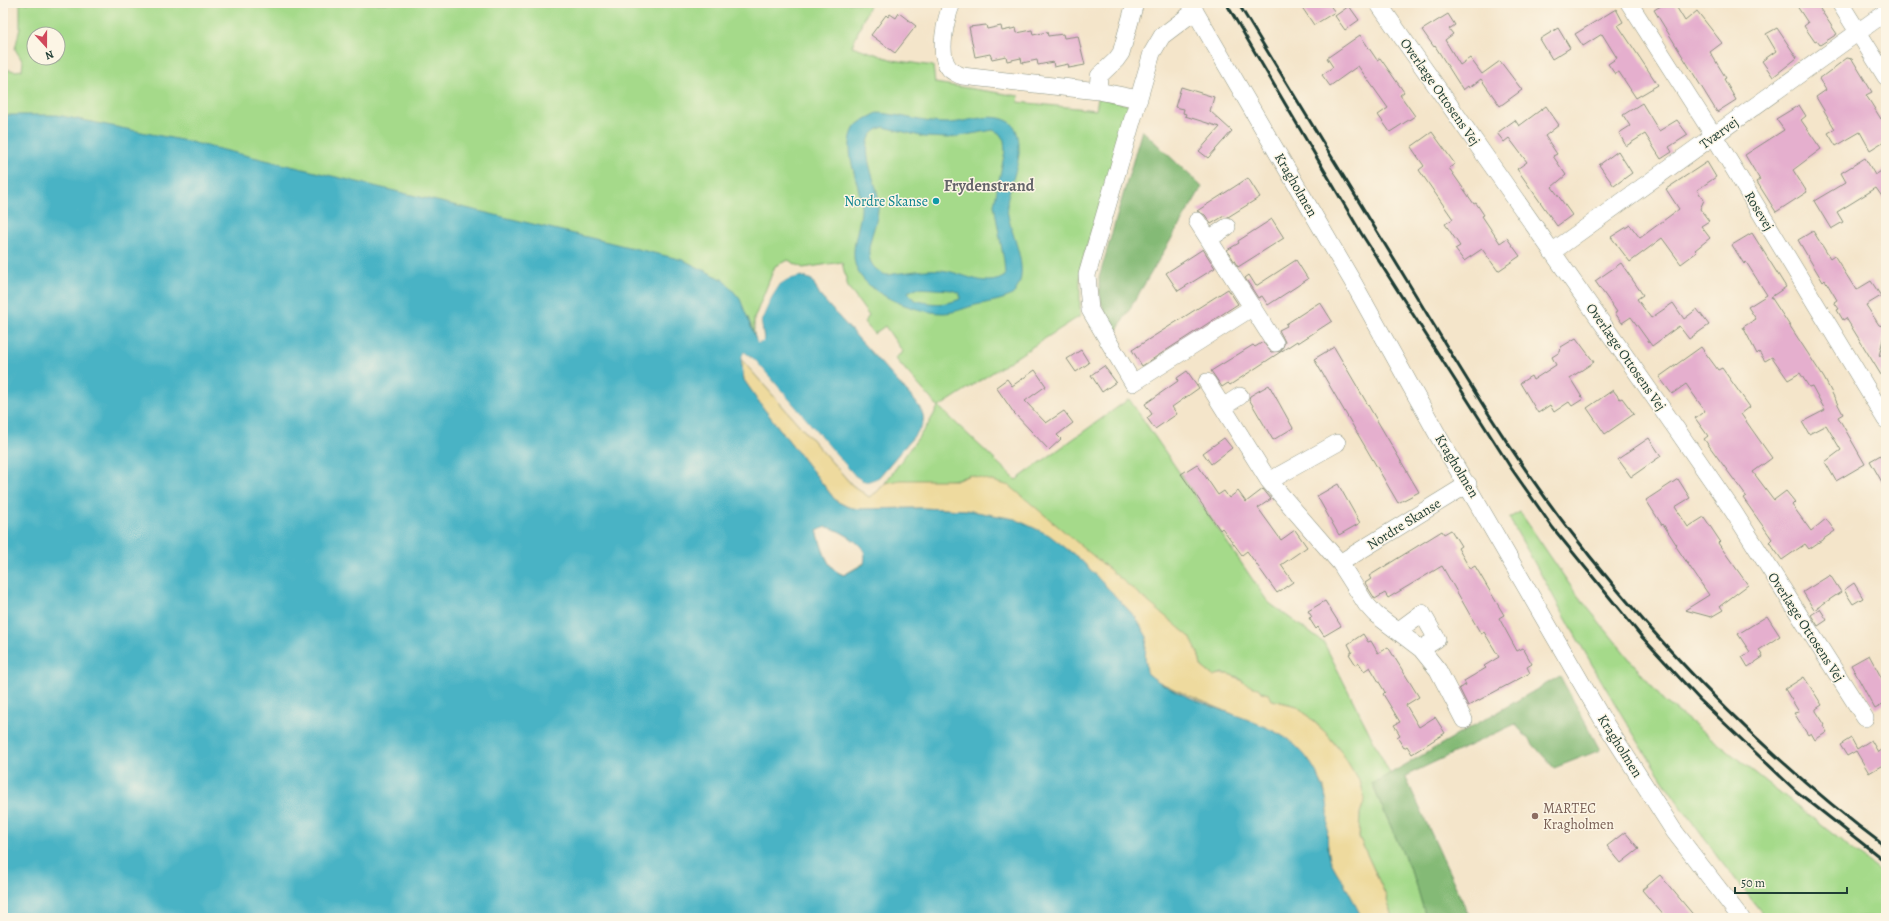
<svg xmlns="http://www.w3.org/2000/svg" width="1889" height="921" viewBox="0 0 1889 921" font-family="Alegreya,serif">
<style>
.green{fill:#a5da8a;stroke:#628c5f;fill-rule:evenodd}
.forest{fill:#84ba76;stroke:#527c55}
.sand{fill:#eeda9e;stroke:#868c69}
.water{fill:#48b3c5;stroke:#34787c;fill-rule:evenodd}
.pier{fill:#f4e5ca}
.building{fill:#e5afce}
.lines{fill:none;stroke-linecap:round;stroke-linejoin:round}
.minor-casing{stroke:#8a917f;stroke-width:18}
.minor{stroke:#fff;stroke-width:17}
.rail{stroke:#1f3d34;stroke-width:3}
.culture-dot{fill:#0f9aa8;stroke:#fcf5e5;stroke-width:1.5}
.education-dot{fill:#8d6e63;stroke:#fcf5e5;stroke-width:1.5}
.labels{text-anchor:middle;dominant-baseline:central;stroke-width:3;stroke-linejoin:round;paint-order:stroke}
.street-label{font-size:14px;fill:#1f3d34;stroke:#fcf5e5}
.culture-label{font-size:14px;fill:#0d838f;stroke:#fcf5e5;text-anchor:end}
.education-label{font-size:14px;fill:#785e54;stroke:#fcf5e5;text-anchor:start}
.quarter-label{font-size:16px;font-weight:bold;fill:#64656a;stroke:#fcf5e5}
</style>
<rect width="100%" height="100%" fill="#fcf5e5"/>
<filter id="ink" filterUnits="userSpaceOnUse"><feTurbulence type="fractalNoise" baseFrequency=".025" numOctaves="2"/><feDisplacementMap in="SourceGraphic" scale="8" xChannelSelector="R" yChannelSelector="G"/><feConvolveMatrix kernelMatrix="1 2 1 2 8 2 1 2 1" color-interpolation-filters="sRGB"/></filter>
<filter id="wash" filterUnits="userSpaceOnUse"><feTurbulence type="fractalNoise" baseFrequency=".012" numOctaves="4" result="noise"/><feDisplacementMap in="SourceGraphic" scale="16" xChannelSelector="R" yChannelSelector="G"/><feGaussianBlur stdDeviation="0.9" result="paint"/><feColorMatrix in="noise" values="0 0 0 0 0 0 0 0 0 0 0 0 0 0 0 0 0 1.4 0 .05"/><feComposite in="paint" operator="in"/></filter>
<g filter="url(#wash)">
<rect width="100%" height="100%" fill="#f4e5ca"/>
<path class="green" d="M20,3H870L852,46L893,60L933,66L935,83L1019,96L1018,102L1096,110L1098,98L1130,105L1080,269V316L939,407L1016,480L1129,399L1268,602L1324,643L1390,774L1372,784L1416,883L1426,918H1392L1386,896L1359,837L1360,813L1365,799L1361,784L1342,753L1326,733L1297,706L1272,700L1259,688H1250L1238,677L1223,673L1213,676L1201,666L1198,653L970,475C944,486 913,478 885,483L929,423L938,407L895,358L903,352L885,326L874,334L864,322L869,316L848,287L842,262L803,268L788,260L775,266L754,319V335L748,317L715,326L817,531C822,547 826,570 844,575L871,559H895L3,918V69L16,71L22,70L23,62L15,49L20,28ZM34,34H58V58H34Z
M1520,512L1574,591L1663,700L1886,876V918H1766C1730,872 1693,826 1661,777C1606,694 1559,605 1509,518Z"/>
<path class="forest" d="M1142,130L1202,187L1116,332C1103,311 1099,303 1099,278Z
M1560,676L1600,750L1554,768L1515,724L1405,776L1470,918H1426L1416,883L1372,784Z"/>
<path class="sand" d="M741,359L852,485L869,497L877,492L885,483L900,480H958L970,475L1010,486L1190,637L1198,653L1201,666L1213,676C1237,668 1239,686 1259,688L1263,693L1269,694L1272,700L1297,706L1326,733L1342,753L1361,784L1365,799L1360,813L1359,837L1386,896L1392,918H1362L1330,860L1326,834L1328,811L1324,787L1310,762L1280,734L1176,690L1155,680L1147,673L1145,656L1147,637L1136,618L1080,559L966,510L920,508L859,509L851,508L836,501L764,409L744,380Z"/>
<path class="water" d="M877,113C902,114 925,124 949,123C968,122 990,112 1008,121C1017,125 1019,138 1019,147C1021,165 1006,191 1007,208C1009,234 1032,267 1015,292C1010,300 982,303 972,306C962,309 953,313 943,313C916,313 865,294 856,267C849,246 862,225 861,205C860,182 841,149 855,127C859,121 871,117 877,113ZM884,127L924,137L949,138L993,130L999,133L1004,140L1005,151L994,205L1004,261L1005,276C987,288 967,275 947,271C932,268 917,271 901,273C897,273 891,275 886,275C883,274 878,271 876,269C861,256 874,233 877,217C878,211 879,202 878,196C874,175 853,135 884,127ZM916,288L952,290L960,293V299C944,306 930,304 914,300L908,292Z
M3,115H57L186,141L683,260L724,280L740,299L757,342L760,343L764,339L761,321L771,298L780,284L788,279L801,276L812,280L821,297L915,401C922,411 927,417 920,429L878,478L868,482L863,481L855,476L755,360L744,352L741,359L744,380L764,409L836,501L848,507L859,509L920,508L966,510L1015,519L1049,535L1080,559L1136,618L1147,637L1145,656L1147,673C1181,702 1240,712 1279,734C1306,748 1326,781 1328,811C1329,827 1325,843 1330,859C1333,867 1339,876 1344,883C1350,894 1356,906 1362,918H3ZM825,527C835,527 856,540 862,548C866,553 865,558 864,564L844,575C826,570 822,547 817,531Z"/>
<path class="pier" d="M801,274V276L788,279L780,284L771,298L761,321L763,342L757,343L754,329L758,341H761L759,320L769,297L779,283L787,277Z
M744,352L755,360L855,476L863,481L868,482L878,478L887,471L880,479L868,484L862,483L854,478L754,361L745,355L743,361L741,359Z"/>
<g id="blocks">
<path class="building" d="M1299,3H1328L1335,12L1314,25Z
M1666,3H1674L1685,21L1697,11L1722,43L1710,52L1726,78L1724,79L1736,100L1717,112L1654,10Z
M1795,3H1816L1837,34L1820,45L1817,41L1815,42L1804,26L1808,23Z
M1349,6L1359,20L1345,30L1335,16Z
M1616,9L1623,22L1618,25L1658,85L1636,98L1619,72L1615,74L1608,64L1617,58L1602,34L1583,46L1575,34Z
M899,13L916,26L895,53L871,35L886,15L888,17L890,14L896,18Z
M1448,14L1455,25L1449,29L1453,34L1445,40L1460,65L1470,58L1482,74L1500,61L1522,90L1500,106L1481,79L1469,88L1468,86L1463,90L1435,46L1434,47L1422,30Z
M986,25L987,29L1001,26L1002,31L1016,28L1017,33L1032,30L1033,35L1047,32L1048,36L1063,34L1064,38L1078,36L1085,65L1069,68L1068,64L1054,67L1053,62L1038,65L1037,60L1022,63L1021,58L1007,61L1006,56L992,59L990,54L975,57L969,27Z
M1558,28L1570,48L1552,59L1540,39Z
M1777,28L1797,58L1773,77L1762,61L1776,51L1766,34Z
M1360,35L1377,60L1380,58L1404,92L1400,95L1415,116L1390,132L1378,115L1388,108L1358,66L1330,86L1322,75L1333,67L1327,58Z
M1847,58L1852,59L1872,92L1866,95L1881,119L1886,116V140L1870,150L1860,132L1836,146L1828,133L1835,129L1816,97L1826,90L1819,79Z
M1181,87L1214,97L1210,111L1232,131L1208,158L1199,151L1220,127L1185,116L1186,114L1183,113L1184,109L1175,107Z
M1642,103L1659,131L1677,120L1688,135L1669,147L1672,152L1661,159L1645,134L1626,146L1619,133L1630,126L1623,115Z
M1799,105L1806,116L1801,120L1821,149L1793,170L1807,192L1776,212L1757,182L1760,180L1745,155L1784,130L1776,119Z
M1546,106L1559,125L1545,136L1557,154L1553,156L1566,175L1552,187L1572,215L1557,226L1517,169L1527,162L1509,138L1504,142L1497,133L1515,120L1519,126Z
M1432,132L1455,164L1449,168L1474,204L1476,203L1484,215L1482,216L1500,243L1507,238L1520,256L1498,271L1482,249L1464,261L1455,249L1460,246L1445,224L1453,219L1419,170L1424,166L1411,147Z
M1618,151L1632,173L1614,186L1599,165Z
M1865,158L1875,175L1886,168V202L1876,188L1837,212L1843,222L1831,229L1814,201L1846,182L1841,173Z
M1707,162L1716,177L1697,190L1704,200L1700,209L1709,221L1701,226L1710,238L1695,250L1697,252L1681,264L1662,238L1630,262L1611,237L1630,225L1640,238L1679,209L1666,189Z
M1248,178L1260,197L1228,217L1224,216L1211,224L1205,215L1197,211Z
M1272,219L1284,238L1238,267L1227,250L1239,243L1238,241Z
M1813,231L1830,258L1834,255L1856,290L1871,281L1881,296L1866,305L1879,325L1886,327L1879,356L1886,352V383L1846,318L1843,320L1837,310L1839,309L1834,302L1837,300L1825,280L1823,282L1798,240Z
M1752,233L1786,287L1771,297L1824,378L1843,414L1838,417L1865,464L1836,481L1825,462L1841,450L1826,425L1809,434L1802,422L1825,410L1812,386L1809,387L1800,373L1788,380L1772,357L1765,361L1759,352L1757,354L1743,327L1756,319L1748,307L1767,295L1746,262L1744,264L1732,245Z
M1203,249L1215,268L1178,291L1166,273Z
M1296,260L1308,279L1268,305L1262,296L1258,298L1245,278L1249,275L1256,286Z
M1621,263L1643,295L1637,299L1651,318L1673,303L1684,319L1697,309L1709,325L1689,339L1679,326L1652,346L1631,317L1622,323L1615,313L1617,312L1595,281Z
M1228,289L1238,304L1142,366L1132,350Z
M1320,302L1332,321L1298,343L1297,341L1230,385L1228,383L1222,387L1211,371L1253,345L1255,347L1263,342L1271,352L1281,351L1285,342L1279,330L1287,326L1286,324Z
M1576,338L1594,362L1570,378L1583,399L1572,406L1569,402L1554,412L1550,405L1538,413L1520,383L1531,376L1533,380L1556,365L1552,357L1560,352L1561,347Z
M1334,347L1419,492L1398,503L1314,359Z
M1701,347L1718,370L1722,368L1750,407L1741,414L1772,458L1753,472L1774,500L1786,491L1795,502L1792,505L1811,531L1826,519L1835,531L1809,549L1805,544L1782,560L1769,542L1772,539L1743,498L1746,496L1704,439L1708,436L1695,418L1705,411L1686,384L1672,394L1659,377Z
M1081,350L1089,363L1076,372L1067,359Z
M1104,366L1116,382L1102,392L1091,375Z
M1035,370L1046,386L1025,401L1046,423L1064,411L1073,423L1057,435L1061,439L1049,450L1014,413L996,387L1007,379L1012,386Z
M1187,371L1199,388L1172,407L1177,414L1155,429L1147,418L1152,414L1145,404L1178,381L1177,378Z
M1269,385L1293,428L1273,440L1249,399L1250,396Z
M1613,390L1620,399L1622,398L1634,414L1605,434L1587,408Z
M1224,438L1232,448L1211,464L1203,453Z
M1649,438L1661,456L1631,477L1618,459Z
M1886,452V489L1870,461Z
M1197,464L1218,495L1224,491L1229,498L1238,491L1246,502L1263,489L1271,499L1258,508L1281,540L1295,530L1307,547L1281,565L1293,582L1277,593L1247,551L1242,555L1222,528L1220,530L1181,474Z
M1678,479L1690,498L1675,507L1688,527L1704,517L1720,541L1718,543L1748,585L1720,606L1723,610L1711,617L1685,610L1709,595L1675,545L1676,544L1663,524L1662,525L1646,500Z
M1338,484L1360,523L1339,535L1317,496Z
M1451,530L1461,546L1458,548L1470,569L1475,566L1504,615L1499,618L1517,651L1523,648L1532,664L1527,667L1530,673L1468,706L1459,688L1466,685L1464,681L1486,668L1484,666L1499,657L1484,632L1481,634L1442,566L1388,598L1385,593L1375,599L1365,583L1371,579L1369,576L1442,531L1444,534Z
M1830,575L1841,592L1814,610L1803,592Z
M1854,583L1863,598L1853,604L1844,590Z
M1325,601L1341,626L1324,636L1318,627L1316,629L1309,618L1312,617L1308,611Z
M1820,609L1827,620L1818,626L1811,615Z
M1767,616L1780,636L1759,650L1763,657L1748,667L1742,657L1750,652L1738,634Z
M1363,634L1368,642L1371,641L1378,653L1388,647L1419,697L1406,705L1419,727L1435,717L1445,733L1412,754L1407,746L1404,748L1397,737L1400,735L1394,725L1400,722L1383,694L1385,692L1370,667L1364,671L1359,663L1356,665L1349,654L1352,652L1348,644Z
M1869,655L1886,686V703L1875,709L1851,665Z
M1804,677L1822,705L1816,709V711L1825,725L1823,726L1827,732L1815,740L1811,733L1808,735L1794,713L1799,712L1785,689Z
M1851,738L1857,749L1871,740L1878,752L1886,746V763L1869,773L1856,751L1847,756L1840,745Z
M1625,832L1639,849L1621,863L1607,846Z
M1660,875L1696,918H1666L1642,890Z"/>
</g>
</g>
<g filter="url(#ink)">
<use href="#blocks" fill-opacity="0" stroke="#8a917f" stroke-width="1"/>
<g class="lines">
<defs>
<path id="minor" d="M952,3C946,18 937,54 949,68C951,72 958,74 962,76L1098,91L1139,99
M1190,3L1354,284L1440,439L1603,720L1674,831L1741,918
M1378,3L1675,427L1733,511L1865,718
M1629,3L1714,136L1886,420
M1840,3L1886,77
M1195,11L1162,36L1152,53L1087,275L1090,310L1133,383L1253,307
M1098,91L1099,76L1116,60L1121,53L1135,3
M1197,221L1275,343
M1209,239L1227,227
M1552,252L1886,12
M1207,382L1269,481L1340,563L1366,604L1375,614L1421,649L1438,670L1464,720
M1223,407L1240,396
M1269,481L1337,443
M1340,563L1468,484
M1399,630L1422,613L1437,639L1421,649"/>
</defs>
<use href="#minor" class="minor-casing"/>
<use href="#minor" class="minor"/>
<path class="rail" d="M1226,3L1361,233L1511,468L1553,528L1641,636L1700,700L1796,791L1886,862
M1238,3C1295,97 1352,190 1409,284C1458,365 1507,448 1564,523C1657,645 1763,755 1886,847"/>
</g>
</g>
<circle class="culture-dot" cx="936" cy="201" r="4"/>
<circle class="education-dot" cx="1535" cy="816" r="4"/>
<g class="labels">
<g class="street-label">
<text transform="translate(1440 92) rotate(55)">Overlæge Ottosens Vej</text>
<text transform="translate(1719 133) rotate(-36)">Tværvej</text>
<text transform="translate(1296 185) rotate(60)">Kragholmen</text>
<text transform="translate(1759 211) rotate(59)">Rosevej</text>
<text transform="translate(1626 357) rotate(55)">Overlæge Ottosens Vej</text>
<text transform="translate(1457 466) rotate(59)">Kragholmen</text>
<text transform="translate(1404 524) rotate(-32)">Nordre Skanse</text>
<text transform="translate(1806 627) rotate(57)">Overlæge Ottosens Vej</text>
<text transform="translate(1620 746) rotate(58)">Kragholmen</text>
</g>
<g class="culture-label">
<text x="928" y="201">Nordre Skanse</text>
</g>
<g class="education-label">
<text x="1543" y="808">MARTEC<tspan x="1543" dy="16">Kragholmen</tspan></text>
</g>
<g class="quarter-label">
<text x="989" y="186">Frydenstrand</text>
</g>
</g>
<rect width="1889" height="921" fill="none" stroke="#fcf5e5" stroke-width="16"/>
<g transform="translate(46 46) rotate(159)"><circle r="19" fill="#fcf5e5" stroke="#a4ab9e"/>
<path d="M0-3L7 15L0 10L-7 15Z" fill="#d1495b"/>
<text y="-6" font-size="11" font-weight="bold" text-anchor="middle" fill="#1f3d34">N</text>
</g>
<path d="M1735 887v6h112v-6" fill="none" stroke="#1f3d34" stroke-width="2"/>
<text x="1741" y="887" font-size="12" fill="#1f3d34" stroke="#fcf5e5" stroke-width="3" paint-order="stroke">50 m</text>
</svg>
